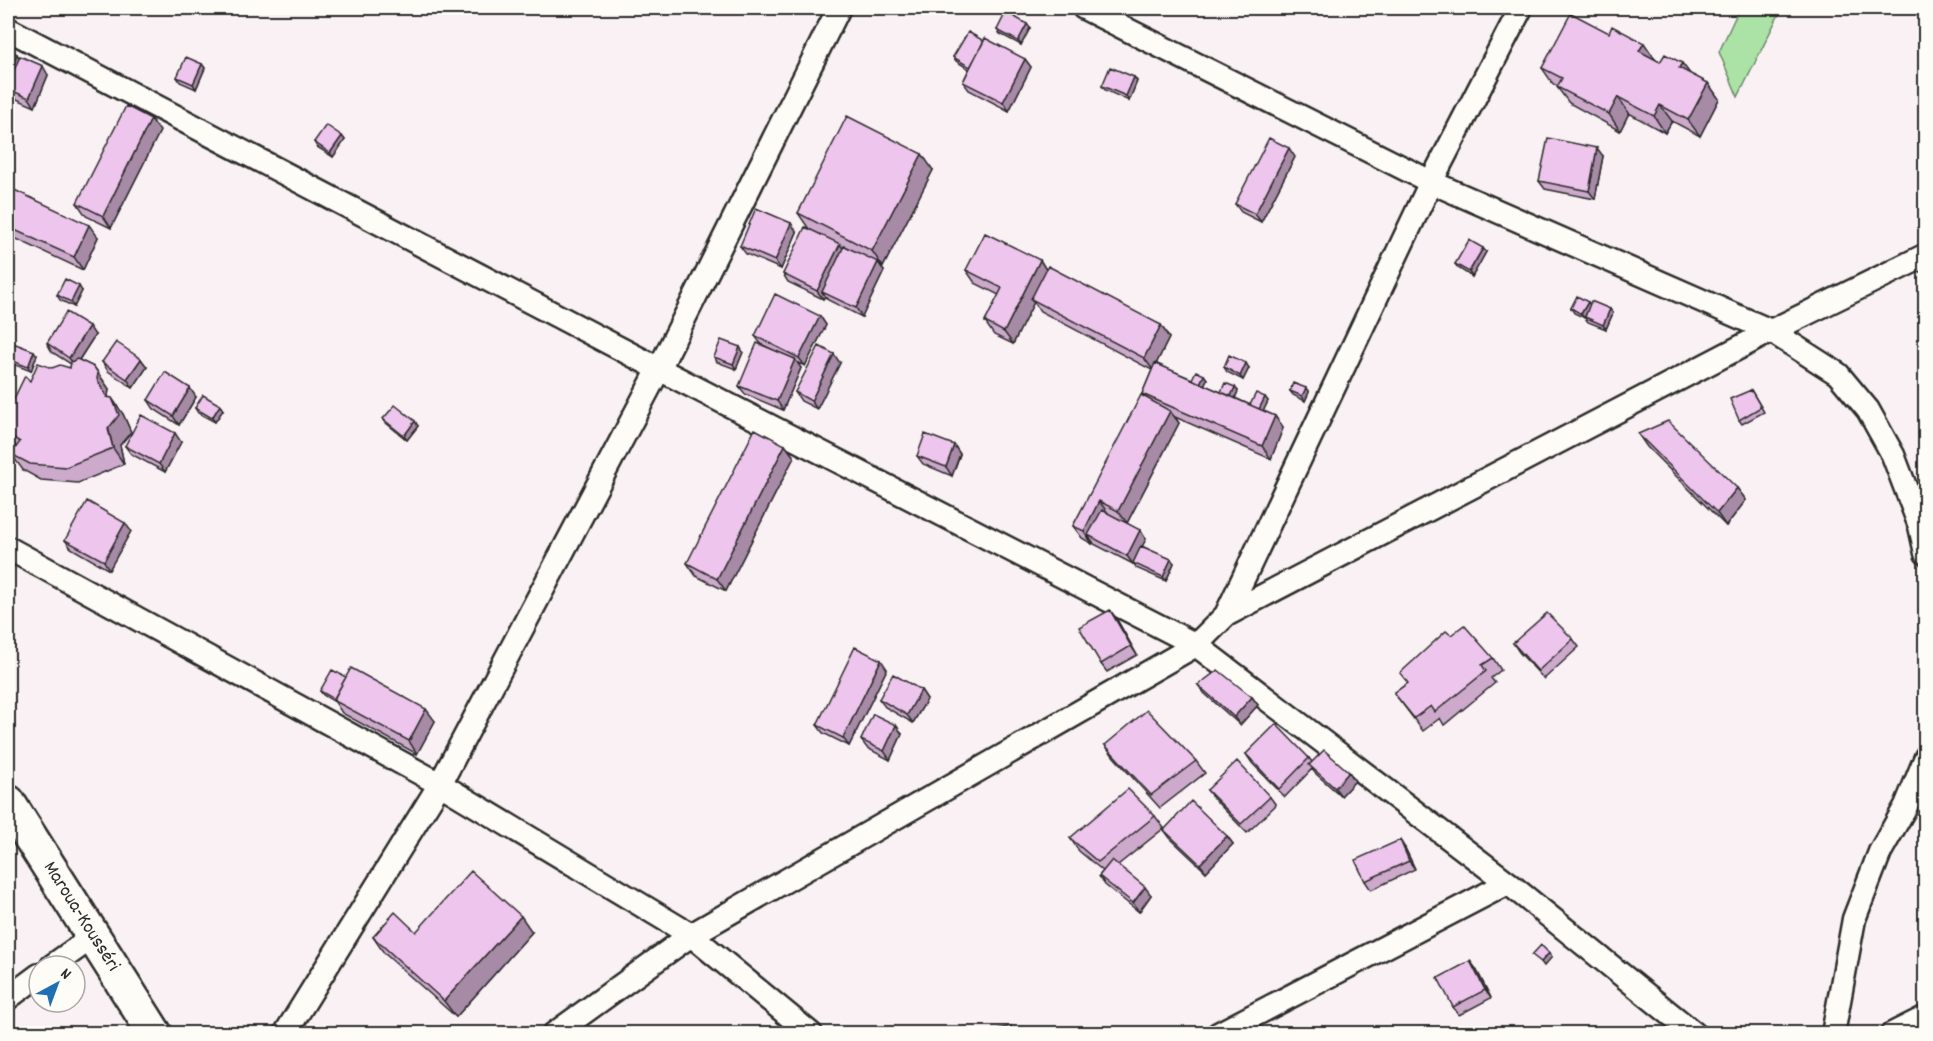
<svg xmlns="http://www.w3.org/2000/svg" width="1933" height="1041" viewBox="0 0 1933 1041" font-family="Dekko,sans-serif">
<style>
.green{fill:#abe2a5;stroke:#6b8668;stroke-width:1.5}
.lines{fill:none;stroke-linecap:round;stroke-linejoin:round}
.minor-casing{stroke:#2b2b2b;stroke-width:27}
.trunk-casing{stroke:#2b2b2b;stroke-width:38}
.minor{stroke:#fdfcf7;stroke-width:22}
.trunk{stroke:#fdfcf7;stroke-width:33}
.wall{fill:#cda9cc;stroke:#2b2b2b;stroke-width:1.5}
.shaded-wall{fill:#a78aa6;stroke:#2b2b2b;stroke-width:1.5}
.building{fill:#eec5ed;stroke:#2b2b2b;stroke-width:1.5}
.labels{text-anchor:middle;dominant-baseline:central;stroke-width:5;stroke-linejoin:round;paint-order:stroke}
.street-label{font-size:20px;fill:#2b2b2b;stroke:#fdfcf7}
</style>
<rect width="100%" height="100%" fill="#faf1f5"/>
<filter id="ink" filterUnits="userSpaceOnUse"><feTurbulence type="fractalNoise" baseFrequency=".0167" numOctaves="2"/><feDisplacementMap in="SourceGraphic" scale="12" xChannelSelector="R" yChannelSelector="G"/><feConvolveMatrix kernelMatrix="1 2 1 2 8 2 1 2 1" color-interpolation-filters="sRGB"/></filter>
<g filter="url(#ink)">
<path class="green" d="M1735,8H1782L1738,97L1719,52L1738,11Z"/>
<g class="lines">
<defs>
<path id="minor" d="M1084,8L1431,182L1771,331L1838,374L1868,410L1893,455L1920,526L1926,553
M8,29L659,369L1196,645L1508,883L1695,1034
M8,548L440,784L691,935L811,1034
M1226,615L1771,331L1926,255
M52,966L94,936
M8,998L39,975
M285,1034L440,784L659,369L839,8
M554,1034L691,935L1196,645L1226,615L1431,182L1521,8
M1218,1034L1508,883
M1833,1034L1854,919L1880,852L1906,806L1926,757
M1892,1034L1926,1017"/>
<g id="trunk">
<path id="s1" d="M8,802L155,1034"/>
</g>
</defs>
<use href="#minor" class="minor-casing"/>
<use href="#trunk" class="trunk-casing"/>
<use href="#minor" class="minor"/>
<use href="#trunk" class="trunk"/>
</g>
<path class="wall" d="M1030,28L1021,45L1000,34L997,30Z
M984,41L1025,59L1031,67L1009,111L969,90L963,82L969,69L956,61L953,57Z
M8,50L20,58L48,75L35,107L12,97L9,92L8,94Z
M1655,59L1660,62L1690,74L1708,83L1719,99L1700,136L1672,121L1665,133L1629,113L1620,131L1569,103L1557,87L1558,86L1553,84L1542,68Z
M202,64L205,68L196,89L180,82L177,77Z
M1134,77L1137,81L1129,101L1105,90L1102,86Z
M160,131L111,228L86,216L77,203Z
M342,136L345,140L333,157L317,147L314,142Z
M1603,156L1595,199L1545,189L1539,181Z
M1295,157L1261,222L1241,212L1235,204Z
M933,170L883,267L880,266L884,271L862,317L828,300L825,296L823,299L788,282L783,274L809,229L798,213Z
M8,187L98,237L83,270L8,235Z
M797,232L781,269L746,254L740,246Z
M1486,252L1472,277L1458,268L1455,264Z
M1040,260L1046,270L1161,325L1169,338L1156,364L1192,379L1204,375L1207,379L1204,385L1221,392L1235,387L1238,391L1235,398L1250,405L1265,397L1268,401L1263,411L1275,416L1283,428L1271,459L1175,417L1179,423L1127,523L1146,539L1142,546L1174,563L1166,581L1136,568L1134,563L1133,564L1094,544L1093,542L1092,544L1082,538L1073,526L1144,397L1142,394L1152,370L1040,311L1034,302L1013,344L994,335L985,322L999,295L975,283L966,270Z
M82,291L74,307L60,300L57,295Z
M1588,302L1589,304L1613,313L1606,329L1588,322L1585,318L1574,313L1571,308Z
M820,316L826,325L805,366L796,362L801,368L783,410L745,394L739,386L773,350L761,344L755,336Z
M95,335L79,360L94,367L109,389L108,396L109,398L123,414L131,432L120,445L124,464L78,483L41,480L23,470L11,454L16,447L8,437V411L30,381L52,368H70L71,364L52,352L47,343Z
M743,352L736,369L717,362L714,357Z
M37,355L31,371L10,363L8,359V356Z
M141,359L147,367L133,388L108,371L102,362Z
M840,363L817,409L801,401L795,392Z
M1224,367L1249,368L1243,380L1227,372Z
M1751,390L1764,412L1742,424L1739,420Z
M1290,391L1309,392L1305,401L1293,395Z
M196,397L179,425L154,409L148,400Z
M195,408L223,410L215,422L198,413Z
M383,419L418,426L407,440L386,423Z
M1638,434L1737,488L1746,500L1726,526L1647,447Z
M181,442L165,472L131,454L125,446Z
M785,445L794,457L726,591L696,576L687,563Z
M954,445L960,454L952,476L923,464L917,456Z
M131,531L109,570L71,548L65,540Z
M1116,618L1137,655L1107,672L1101,664Z
M1451,635L1493,658L1501,670L1491,678L1495,683L1444,725L1440,718L1423,731L1394,693L1408,683Z
M1573,639L1579,647L1544,679L1519,652L1513,643Z
M887,669L849,746L823,733L817,725Z
M346,677L435,721L417,754L342,713L335,702L323,695L320,691Z
M1198,685L1252,697L1258,705L1240,725L1204,693Z
M921,690L927,699L913,723L885,707L879,699Z
M896,725L902,734L890,760L867,748L861,740Z
M1105,745L1196,761L1205,773L1160,808L1114,757Z
M1246,754L1309,758L1312,762L1349,772L1355,781L1341,796L1315,773L1312,769L1285,797L1252,763Z
M1207,790L1270,797L1276,805L1247,833L1213,798Z
M1155,816L1164,828L1118,865L1151,895L1139,912L1105,885L1099,876L1103,871L1079,851L1070,838Z
M1164,830L1227,836L1233,844L1206,872L1170,838Z
M1405,848L1415,869L1371,890L1365,881Z
M532,932L456,1017L384,953L373,937Z
M1470,961L1476,969L1491,998L1459,1015L1453,1007Z"/>
<path class="shaded-wall" d="M1027,24L1030,28L1021,45L1018,41Z
M1644,43L1655,59L1651,67L1639,51Z
M17,54L23,63L8,89V74Z
M1025,59L1031,67L1009,111L1003,102Z
M1682,63L1694,79L1679,68Z
M202,64L205,68L196,89L193,84Z
M43,66L48,75L35,107L29,98Z
M1134,77L1137,81L1129,101L1126,96Z
M1708,83L1719,99L1700,136L1688,120Z
M1618,97L1629,113L1620,131L1609,114Z
M1660,105L1672,121L1665,133L1654,116Z
M151,119L160,131L111,228L103,216Z
M342,136L345,140L333,157L330,153Z
M1289,148L1295,157L1261,222L1255,214Z
M1597,148L1603,156L1595,199L1589,191Z
M922,154L933,170L883,267L872,251Z
M791,223L797,232L781,269L775,261Z
M89,225L98,237L83,270L74,257Z
M840,244L846,253L822,292L825,296L823,299L817,291Z
M1483,248L1486,252L1472,277L1469,272Z
M1040,260L1048,273L1031,299L1034,302L1013,344L1004,332Z
M878,262L884,271L862,317L856,308Z
M79,286L82,291L74,307L71,302Z
M1588,302L1591,306L1584,318L1581,314Z
M1610,309L1613,313L1606,329L1603,325Z
M820,316L826,325L805,366L799,358Z
M1161,325L1169,338L1153,370L1144,358Z
M89,326L95,335L75,366L69,358Z
M740,347L743,352L736,369L733,364Z
M34,351L37,355L31,371L28,367Z
M834,354L840,363L817,409L811,401Z
M141,359L147,367L133,388L127,379Z
M795,359L801,368L783,410L777,401Z
M1246,363L1249,368L1243,380L1240,376Z
M94,367L109,389L108,396L118,413L112,398L123,414L131,432L120,445L124,464L113,448Z
M1204,375L1207,379L1201,392L1198,387Z
M1235,387L1238,391L1233,403L1230,398Z
M190,388L196,397L179,425L173,416Z
M1306,388L1309,392L1305,401L1302,396Z
M1265,397L1268,401L1261,416L1258,411Z
M220,405L223,410L215,422L212,418Z
M1170,411L1179,423L1127,523L1118,511Z
M1275,416L1283,428L1271,459L1262,446Z
M415,421L418,426L407,440L404,436Z
M175,433L181,442L165,472L159,464Z
M785,445L794,457L726,591L717,579Z
M954,445L960,454L952,476L946,467Z
M1737,488L1746,500L1726,526L1717,513Z
M8,490L13,498L8,506Z
M1099,501L1108,513L1088,535L1093,542L1092,544L1084,531Z
M125,523L131,531L109,570L104,561Z
M1140,530L1146,539L1133,564L1127,556Z
M1171,559L1174,563L1166,581L1163,577Z
M1110,610L1116,618L1137,655L1131,646Z
M881,660L887,669L849,746L843,738Z
M921,690L927,699L913,723L907,715Z
M1252,697L1258,705L1240,725L1234,717Z
M426,709L435,721L417,754L409,741Z
M896,725L902,734L890,760L884,751Z
M1349,772L1355,781L1341,796L1335,788Z
M1227,836L1233,844L1206,872L1200,864Z
M1400,840L1405,848L1415,869L1409,861Z
M1145,887L1151,895L1139,912L1133,903Z
M521,916L532,932L456,1017L444,1001Z
M1549,953L1552,957L1544,966L1541,962Z
M1470,961L1476,969L1491,998L1485,990Z"/>
<path class="building" d="M1006,12L1027,24L1018,41L997,30Z
M1571,13L1609,33L1612,26L1644,43L1639,51L1660,62L1665,54L1682,63L1679,68L1708,83L1688,120L1660,105L1654,116L1618,97L1609,114L1557,87L1562,78L1542,68Z
M968,32L984,41L970,67L953,57Z
M985,38L1025,59L1003,102L963,82Z
M8,50L17,54L8,74Z
M20,56L43,66L29,98L8,89V85Z
M186,57L202,64L193,84L177,77Z
M1110,67L1134,77L1126,96L1102,86Z
M126,106L151,119L103,216L77,203Z
M847,116L922,154L872,251L798,213Z
M326,125L342,136L330,153L314,142Z
M1269,138L1289,148L1255,214L1235,204Z
M1548,138L1597,148L1589,191L1539,181Z
M8,187L89,225L74,257L8,227Z
M756,208L791,223L775,261L740,246Z
M805,227L840,244L817,291L783,274Z
M985,233L1040,260L1004,332L985,322L1002,288L966,270Z
M1469,240L1483,248L1469,272L1455,264Z
M844,246L878,262L856,308L822,292Z
M1048,266L1161,325L1144,358L1031,299Z
M65,279L79,286L71,302L57,295Z
M775,294L820,316L799,358L755,336Z
M1577,296L1588,302L1581,314L1571,308Z
M1591,301L1610,309L1603,325L1585,317Z
M66,312L89,326L69,358L47,343Z
M721,340L740,347L733,364L714,357Z
M116,342L141,359L127,379L102,362Z
M13,343L34,351L28,367L8,359V356Z
M757,343L795,359L777,401L739,386Z
M819,346L834,354L811,401L795,392Z
M1229,355L1246,363L1240,376L1224,367Z
M77,359L94,367L98,373L97,379L107,397L112,398L119,415L108,429L113,448L66,467L30,464L11,454L20,442L8,434L9,428H8V411L25,376L30,381L38,363L52,368L60,365L70,368L71,362Z
M1155,363L1275,416L1262,446L1142,394Z
M1196,371L1204,375L1200,383L1192,379Z
M165,372L190,388L173,416L148,400Z
M1225,383L1235,387L1231,396L1221,392Z
M1293,383L1306,388L1302,396L1290,391Z
M1751,390L1761,407L1739,420L1730,399Z
M1256,393L1265,397L1259,409L1250,405Z
M203,395L220,405L212,418L195,408Z
M1141,395L1170,411L1118,511L1099,501L1084,531L1073,526Z
M395,405L415,421L404,436L383,419Z
M141,415L175,433L159,464L125,446Z
M1668,421L1737,488L1717,513L1638,434Z
M755,429L785,445L717,579L687,563Z
M925,434L954,445L946,467L917,456Z
M87,501L125,523L104,561L65,540Z
M1102,510L1140,530L1127,556L1088,535Z
M1141,546L1171,559L1163,577L1133,563Z
M1110,610L1131,646L1101,664L1079,627Z
M1547,613L1573,639L1538,671L1513,643Z
M1464,625L1493,658L1482,665L1486,671L1435,712L1431,706L1414,718L1394,693L1408,683L1400,673L1446,631L1451,635Z
M855,647L881,660L843,738L817,725Z
M351,668L426,709L409,741L333,700Z
M332,670L346,677L334,699L320,691Z
M1218,670L1252,697L1234,717L1198,685Z
M893,674L921,690L907,715L879,699Z
M1147,710L1196,761L1151,795L1105,745Z
M873,714L896,725L884,751L861,740Z
M1276,724L1309,758L1279,789L1246,754Z
M1324,750L1349,772L1335,788L1309,765Z
M1237,761L1270,797L1241,824L1207,790Z
M1128,789L1155,816L1098,862L1070,838Z
M1191,801L1227,836L1200,864L1164,830Z
M1400,840L1409,861L1365,881L1355,860Z
M1112,860L1145,887L1133,903L1099,876Z
M471,871L521,916L444,1001L373,937L395,912L416,932Z
M1541,945L1549,953L1541,962L1532,955Z
M1470,961L1485,990L1453,1007L1438,978Z
M1011,1026L1013,1034H999L998,1029Z
M8,1027L12,1031L10,1034H8Z"/>
</g>
<g class="labels">
<g class="street-label">
<text stroke="none"><textPath href="#s1" startOffset="136">Maroua-Kousséri</textPath></text>
</g>
</g>
<rect width="1933" height="1041" fill="none" stroke="#fdfcf7" stroke-width="30"/>
<rect x="15" y="15" width="1903" height="1011" fill="none" stroke="#2b2b2b" stroke-width="2" filter="url(#ink)"/>
<g transform="translate(57 984) rotate(41)"><circle r="28" fill="#fdfcf7" stroke="#a9a8a5" stroke-width="1.5"/>
<path d="M0-4.5L10 22L0 15L-10 22Z" fill="#1f6fb2"/>
<text y="-9" font-size="16" font-weight="bold" text-anchor="middle" fill="#2b2b2b">N</text>
</g>
</svg>
